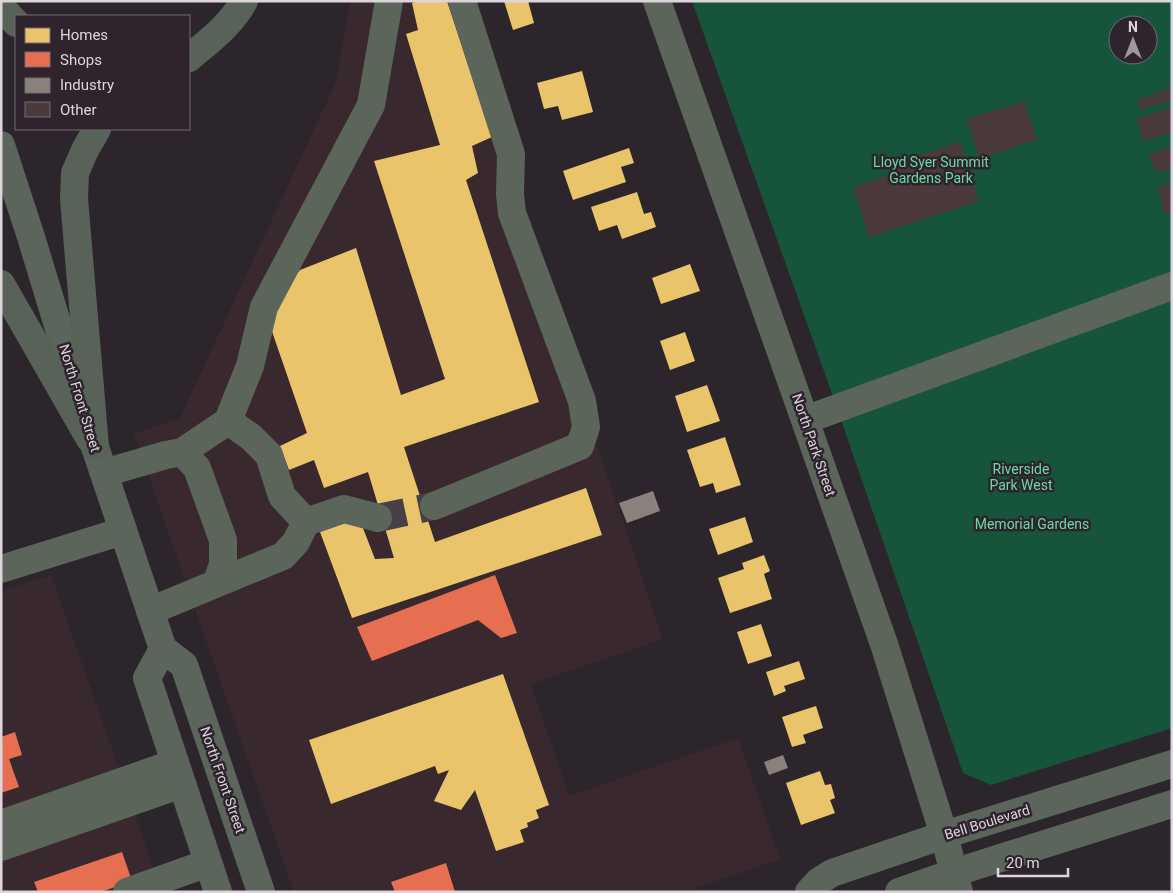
<svg xmlns="http://www.w3.org/2000/svg" width="1173" height="893" viewBox="0 0 1173 893" font-family="Roboto,sans-serif">
<style>
.commercial{fill:#39292f}
.green{fill:#16553c;fill-rule:evenodd}
.homes{fill:#e9c46a}
.shops{fill:#e76f51}
.industry{fill:#8a817c}
.building{fill:#4a3a3c}
.lines{fill:none;stroke-linecap:round;stroke-linejoin:round}
.minor-tunnel{stroke:#474046;stroke-width:28;stroke-dasharray:28 14;stroke-linecap:butt}
.minor{stroke:#5b655a;stroke-width:28}
.major{stroke:#5b655b;stroke-width:28}
.highway{stroke:#596259;stroke-width:28}
.labels{text-anchor:middle;dominant-baseline:central;stroke-width:5;stroke-linejoin:round;paint-order:stroke}
.park-label{font-size:14px;fill:#68daa4;stroke:#2f232e}
.street-label{font-size:14px;fill:#ddd5dc;stroke:#2f232e}
</style>
<rect width="100%" height="100%" fill="#2c262c"/>
<path class="commercial" d="M350,1H444L663,639L531,684L569,796L738,738L780,859L685,892H294L134,434L180,418L336,82Z
M51,575L134,812L161,892H1V591Z"/>
<path class="green" d="M692,1H1172V728L991,785L963,773L829,385ZM1118,25H1148V55H1118Z"/>
<path class="homes" d="M417,1H447L492,137L472,146L478,173L466,180L539,402L404,447L435,542L586,488L602,535L352,618L320,532L359,518L375,559L394,558L368,472L324,488L314,460L289,470L280,446L307,433L266,314L300,270L356,248L401,395L445,379L374,161L440,145L406,34L418,30L412,3Z
M504,1H528L534,23L513,30Z
M582,71L593,112L562,120L558,106L544,109L537,83Z
M629,148L634,163L621,167L626,182L573,200L563,171Z
M637,192L644,214L651,212L656,227L622,239L617,225L599,231L591,207Z
M690,264L700,291L661,304L652,278Z
M685,332L695,361L670,370L660,341Z
M707,385L720,421L687,432L675,396Z
M725,437L741,485L716,493L713,483L700,487L687,450Z
M745,517L753,542L718,555L709,529Z
M764,555L770,571L764,574L772,599L730,613L718,578L744,569L742,563Z
M761,624L772,656L748,664L737,632Z
M799,661L805,679L784,686L786,691L774,696L766,672Z
M503,674L549,805L536,810L539,818L527,823L528,827L520,830L524,842L496,851L475,790L461,810L434,801L449,770L438,774L435,766L331,804L309,740Z
M816,706L823,728L803,735L806,743L792,747L782,717Z
M820,771L825,785L831,784L835,798L830,800L835,813L801,825L786,783Z"/>
<path class="shops" d="M495,575L517,633L501,638L478,620L372,661L357,627Z
M15,732L22,755L9,759L19,787L1,793V737Z
M122,852L132,881L101,892H38L34,882Z
M446,863L455,892H395L391,882Z"/>
<path class="industry" d="M653,491L660,511L627,523L619,503Z
M783,755L788,768L769,775L764,762Z"/>
<path class="building" d="M1172,88V100L1140,110L1137,100Z
M1024,101L1037,140L979,158L967,119Z
M1172,107V132L1144,141L1136,119Z
M960,142L979,201L869,237L853,187L898,172L895,163Z
M1172,146V168L1156,173L1149,154Z
M1172,183V212L1165,214L1157,188Z"/>
<g class="lines">
<path class="minor-tunnel" d="M378,518L434,506"/>
<path class="minor" d="M657,1L884,644L944,835L959,892
M805,420L1172,286
M228,421L251,437L269,455L282,496L306,522
M182,452L197,468L223,540V564L217,582
M104,473L166,455L182,452L228,421L250,366L264,307L371,105L389,1
M434,506L580,446L586,427L582,401L512,213L510,194L511,154L462,1
M1,569L123,531
M150,611L283,556L296,542L306,522L344,509L378,518
M1,824L175,763
M1,847L182,784
M127,892L208,863"/>
<path class="major" d="M1,145L31,237L95,447L163,649L184,665L261,892
M163,649L147,678L218,892
M809,892L818,882L832,873L944,835L1172,764
M899,892L953,873L1172,804"/>
<path class="highway" d="M1,7L16,23
M189,58C209,41 231,25 244,1
M1,284L90,439
M95,447L74,199L75,173L85,150L97,129"/>
</g>
<g class="labels">
<g class="park-label">
<text x="931" y="162">Lloyd Syer Summit<tspan x="931" dy="16">Gardens Park</tspan></text>
<text x="1021" y="469">Riverside<tspan x="1021" dy="16">Park West</tspan></text>
<text x="1032" y="524">Memorial Gardens</text>
</g>
<g class="street-label">
<text transform="translate(80 398) rotate(73)">North Front Street</text>
<text transform="translate(814 445) rotate(71)">North Park Street</text>
<text transform="translate(223 780) rotate(71)">North Front Street</text>
<text transform="translate(987 822) rotate(-17)">Bell Boulevard</text>
</g>
</g>
<rect width="1173" height="893" fill="none" stroke="#ddd5dc" stroke-width="5"/>
<rect x="15" y="15" width="175" height="115" fill="#2f232e" stroke="#756a74"/>
<rect x="25" y="28" width="25" height="15" fill="#e9c46a" stroke="#756a74"/>
<text x="60" y="40" font-size="15" fill="#ddd5dc">Homes</text>
<rect x="25" y="52" width="25" height="15" fill="#e76f51" stroke="#756a74"/>
<text x="60" y="65" font-size="15" fill="#ddd5dc">Shops</text>
<rect x="25" y="78" width="25" height="15" fill="#8a817c" stroke="#756a74"/>
<text x="60" y="90" font-size="15" fill="#ddd5dc">Industry</text>
<rect x="25" y="102" width="25" height="15" fill="#4a3a3c" stroke="#756a74"/>
<text x="60" y="115" font-size="15" fill="#ddd5dc">Other</text>
<g transform="translate(1133 40)"><circle r="24" fill="#2f232e" stroke="#756a74"/>
<path d="M0-4L9 19L0 12L-9 19Z" fill="#9f989e"/>
<text y="-8" font-size="14" font-weight="bold" text-anchor="middle" fill="#ddd5dc">N</text>
</g>
<path d="M998 868v8h70v-8" fill="none" stroke="#ddd5dc" stroke-width="2.5"/>
<text x="1006" y="868" font-size="15" fill="#ddd5dc" stroke="#2f232e" stroke-width="4" paint-order="stroke">20 m</text>
</svg>
